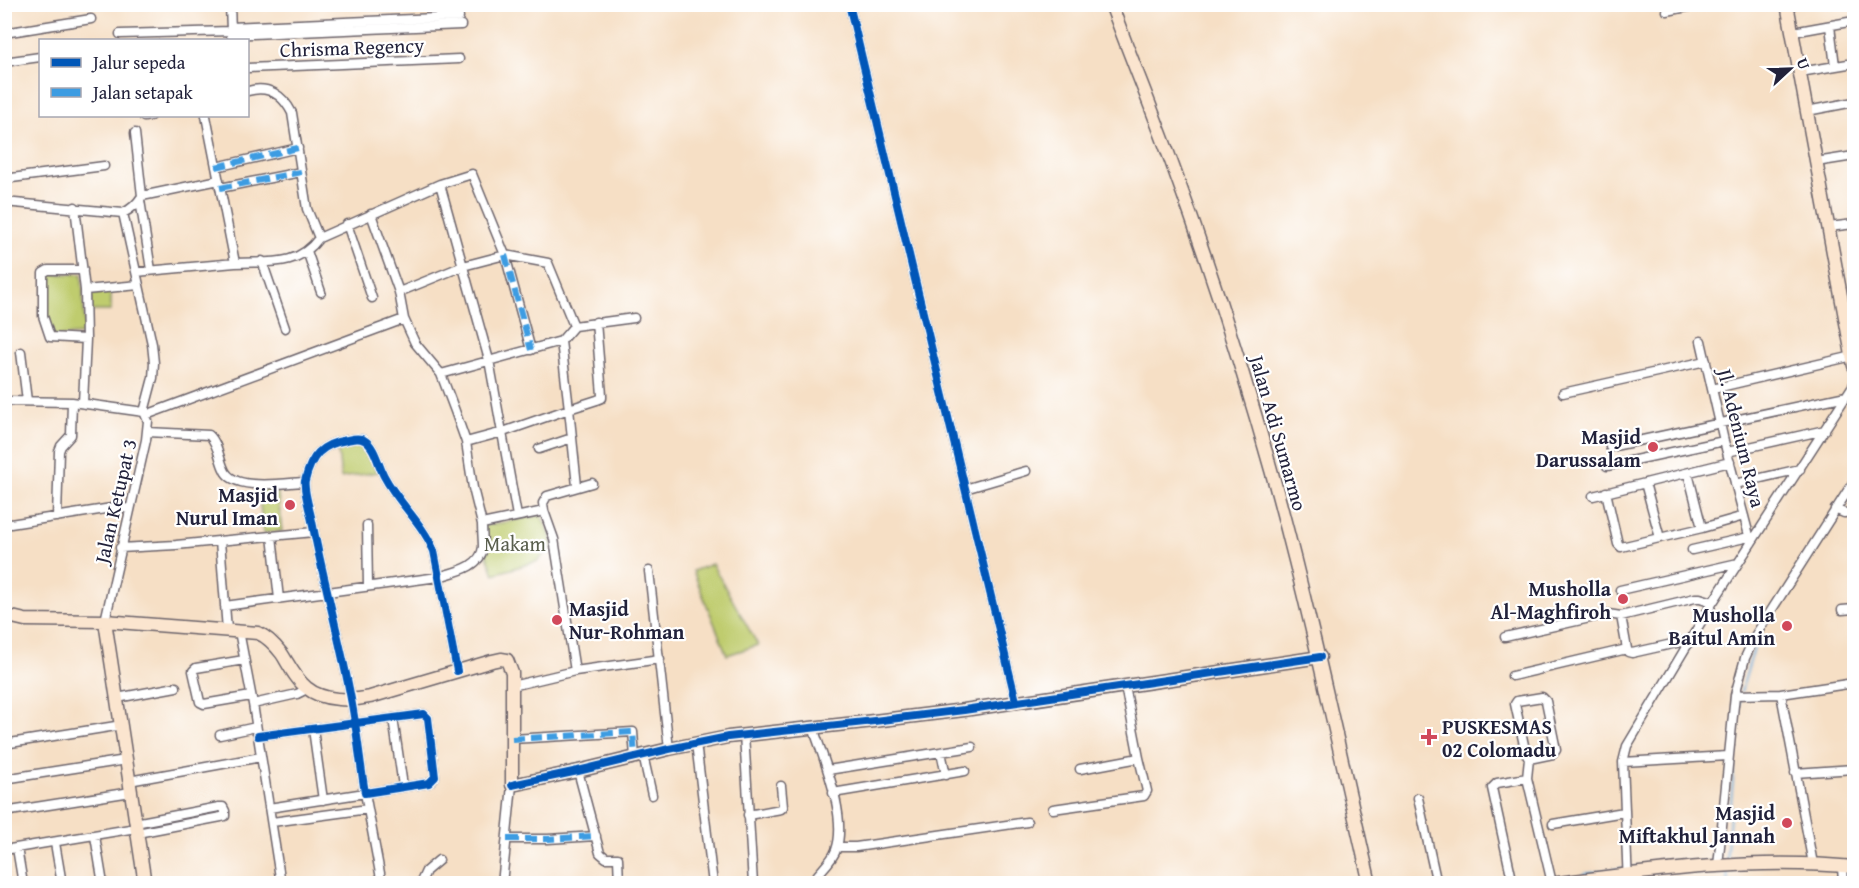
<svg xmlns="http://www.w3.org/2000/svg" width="1859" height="888" viewBox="0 0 1859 888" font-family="'Gentium Book Plus',serif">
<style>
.green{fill:#bfcc6e;stroke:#707754;stroke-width:1.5}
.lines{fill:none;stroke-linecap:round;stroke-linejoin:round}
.stream{stroke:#63a9d9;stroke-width:2}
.street-casing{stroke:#6c646b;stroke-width:11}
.secondary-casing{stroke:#6c646b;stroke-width:15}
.street{stroke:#fff;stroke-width:8}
.secondary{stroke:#fbe5cf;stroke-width:12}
.quiet{stroke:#3c9ce2;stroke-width:6;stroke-dasharray:12 6;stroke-linecap:butt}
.cycleway-casing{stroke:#fff;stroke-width:11}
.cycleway{stroke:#0057b8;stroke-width:8}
.poi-dot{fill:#d1495b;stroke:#fff;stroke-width:2}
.labels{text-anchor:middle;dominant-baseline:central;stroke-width:4.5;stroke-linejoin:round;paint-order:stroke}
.street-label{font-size:20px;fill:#22223b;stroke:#fff}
.poi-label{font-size:20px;font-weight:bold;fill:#22223b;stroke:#fff;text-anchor:end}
.park-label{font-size:20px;fill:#595e4d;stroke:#fff}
</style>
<rect width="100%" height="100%" fill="#fff"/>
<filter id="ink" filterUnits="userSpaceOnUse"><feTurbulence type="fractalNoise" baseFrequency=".0167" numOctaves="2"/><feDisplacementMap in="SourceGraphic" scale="12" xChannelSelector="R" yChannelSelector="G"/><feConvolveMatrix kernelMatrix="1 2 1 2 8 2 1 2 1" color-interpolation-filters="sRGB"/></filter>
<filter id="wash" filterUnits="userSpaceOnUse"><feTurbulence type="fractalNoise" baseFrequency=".008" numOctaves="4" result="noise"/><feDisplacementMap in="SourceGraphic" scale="24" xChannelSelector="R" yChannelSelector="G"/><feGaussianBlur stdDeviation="1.35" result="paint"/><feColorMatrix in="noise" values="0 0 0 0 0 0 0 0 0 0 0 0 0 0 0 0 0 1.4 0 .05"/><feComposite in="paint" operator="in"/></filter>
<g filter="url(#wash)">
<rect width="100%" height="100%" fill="#f6dfc5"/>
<path class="green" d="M46,274H82L85,334L54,337L46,317Z
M111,291V311H92C87,306 88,300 90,294Z
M362,442L371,455L378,472L341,478L337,443Z
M258,485L277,487L282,531L263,533Z
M541,515L550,535L552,546L538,561L494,574L487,555L484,526Z
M712,564L758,645L727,655L693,571Z"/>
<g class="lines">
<path class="stream" d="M1841,509L1854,489
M1831,524L1838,514
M1741,692L1754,648
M1726,862L1740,697
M1630,868L1646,866
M1727,871L1728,884
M1583,874L1625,868
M1519,884L1547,879"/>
</g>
</g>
<g filter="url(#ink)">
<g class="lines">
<defs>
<path id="street" d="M230,4L231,31
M849,4L1016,701
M1667,11L1702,4
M1830,26L1835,66
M231,27L459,17
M1793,32L1854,21
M4,33L91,19
M120,34L231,31
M231,35L461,25
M4,62L40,57
M248,68L459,59
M1800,72L1854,63
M248,91C268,85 283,95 292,113L307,209L319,238L440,184L472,174L505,255L548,263L574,326L634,318
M1807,111L1854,102
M144,117L150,116
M1816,162L1854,156
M216,167L298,148
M4,179L104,166
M440,184L489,360L517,516
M220,188L301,172
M142,196L219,180
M140,200L151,270
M4,202L123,213C132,209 137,204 142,196L135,133
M75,207L85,290L86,339L83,403
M371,214L399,292L404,319L415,343L441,374L455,411L466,442L473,488L482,524
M347,224L372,298
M1829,227L1854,224
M307,251L321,292
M262,261L285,328
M235,263C268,261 297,268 319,238
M83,270H48L43,273V316L50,337L86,339
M136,272L235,263L206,116
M85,290L139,285
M399,292L463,266L505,255L531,350
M574,326L561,341L569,409L597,400L602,398V395L596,322
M1701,341L1724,441L1751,543
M21,352L27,401
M441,374L561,341
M1712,389L1853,356
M1563,393L1706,361
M4,401L72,402L144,412
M146,415L404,319
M147,432L209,435C218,443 219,459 224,469C232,492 285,483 304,482
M466,442L503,432L569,409L577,486
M1610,447L1846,396
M539,449L572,438
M1727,452L1825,430
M1607,466L1724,441
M1688,473L1702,528
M1645,483L1660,538
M1735,484L1800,469
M965,489L1026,471
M1606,492L1618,544L1621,547L1702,528L1744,516
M1593,496L1730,462
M1835,509L1844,513L1854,512
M544,511L543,503L547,496L592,483
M57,517L59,451L61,446L71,435L72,402
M4,525L118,507L129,509
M367,525L368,586
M272,536L279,599
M220,541L227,630
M120,548L176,545L314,532
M1692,550L1749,537
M649,571L669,749
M1620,590L1738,563
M225,606L438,577C454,572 481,568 483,547C483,540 482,531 482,524L544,511L554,539L575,671
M1842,610L1854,609
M1621,616L1627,649
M105,621L146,440L148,421L144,412L153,378L154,363L152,344L123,213
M239,631L253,704L281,884
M1505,637L1608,614L1621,616L1695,598H1700L1713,602
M244,660L196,668L193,671L200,702L204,704L251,696
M1512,676L1627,649L1628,652L1632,653L1690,640
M512,686L575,671L660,659
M1781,694L1813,864
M1735,695L1781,694L1854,683
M117,698L176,687
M253,704L297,694L307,689
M393,718L403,786
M313,729L323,800
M744,734L753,884
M220,735L256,727
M258,736L424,714L428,718L435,777L429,783L365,793C360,762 357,730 351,699C340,639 323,580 312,521C310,511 303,489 305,481C311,456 321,444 347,440C352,439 359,437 364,440C375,446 378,465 384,476C398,503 422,522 434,551L457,671
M512,739L633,732L635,757
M696,743L713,884
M4,744L122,725
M941,752L946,775
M643,755L652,795
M1529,759L1553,754L1556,750L1546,701L1542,697L1517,701L1515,704L1526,754L1529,759L1527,778L1552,883
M1623,762L1728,756
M1080,769L1139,758L1125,686
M828,770L972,747
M578,771L600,853L606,858H618L619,884
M1795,773L1854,769
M4,779L126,760
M129,781L261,757
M833,793L965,771
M1418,798L1437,884
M269,808L365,793L382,884
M1053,809L1144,796L1147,791L1139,758
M4,812L131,792
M748,815L781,809L783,807L781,786
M272,822L368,809
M135,823L219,807H223L225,811V816L221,817L137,833
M1553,824L1624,812
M95,836L103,884
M507,839H548L596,836
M55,843L62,884
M837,847H856L1027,822
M17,848L23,884
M4,850L136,828
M1718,866L1735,695L1745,658L1755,636L1854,481
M1842,866L1843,884
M420,884L426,871L439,860
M502,884L512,785
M811,884C818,872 832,862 836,850C848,817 823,758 813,727
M1513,884L1492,788L1497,783L1527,778
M1628,884L1623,762L1627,746L1713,602L1854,384"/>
<path id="secondary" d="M1111,4C1132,61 1155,116 1175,172C1213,275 1246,380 1275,484C1311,616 1339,750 1370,884
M1787,4L1854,366
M4,615L25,620L105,621L258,633C268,637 275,645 282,654C289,665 296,680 307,688C322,701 351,701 370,697L492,661L501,659L507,660L512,673V785L578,771L669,749L728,737L874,721L964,710L1320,657
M105,621L145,884
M1551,884C1651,871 1754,857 1854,867"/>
</defs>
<use href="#street" class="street-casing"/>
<use href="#secondary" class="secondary-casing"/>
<use href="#street" class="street"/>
<use href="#secondary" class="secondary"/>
<path class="quiet" d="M216,167L298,148
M220,188L301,172
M505,255L531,350
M512,739L633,732L635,757
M507,839H548L596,836"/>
<defs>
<path id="cycleway" d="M849,4L1016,701
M258,736L424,714L428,718L435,777L429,783L365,793C360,762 357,730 351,699C340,639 323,580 312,521C310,511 303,489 305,481C311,456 321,444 347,440C352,439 359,437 364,440C375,446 378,465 384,476C398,503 422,522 434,551L457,671
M512,785L578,771L669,749L728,737L874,721L964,710L1320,657"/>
</defs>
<use href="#cycleway" class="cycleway-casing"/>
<use href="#cycleway" class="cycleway"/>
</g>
</g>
<g class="poi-dot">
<circle cx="1653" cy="447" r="6"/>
<circle cx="290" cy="505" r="6"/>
<circle cx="1623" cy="599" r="6"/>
<circle cx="557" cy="620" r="6"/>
<circle cx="1787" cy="626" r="6"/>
<path d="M1426 728h6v6h6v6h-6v6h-6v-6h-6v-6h6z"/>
<circle cx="1787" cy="823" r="6"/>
</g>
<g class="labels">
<g class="street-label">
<text transform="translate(352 47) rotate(-2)">Chrisma Regency</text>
<text transform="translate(1279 433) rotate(74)">Jalan Adi Sumarmo</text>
<text transform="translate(1742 438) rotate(76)">Jl. Adenium Raya</text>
<text transform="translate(115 501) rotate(-77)">Jalan Ketupat 3</text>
</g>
<g class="poi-label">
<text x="1641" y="436">Masjid<tspan x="1641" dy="23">Darussalam</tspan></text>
<text x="278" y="494">Masjid<tspan x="278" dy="23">Nurul Iman</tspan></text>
<text x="1611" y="588">Musholla<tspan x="1611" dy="23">Al-Maghfiroh</tspan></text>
<text x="569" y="608" text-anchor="start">Masjid<tspan x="569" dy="23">Nur-Rohman</tspan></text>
<text x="1775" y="614">Musholla<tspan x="1775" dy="23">Baitul Amin</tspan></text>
<text x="1442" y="726" text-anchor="start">PUSKESMAS<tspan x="1442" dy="23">02 Colomadu</tspan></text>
<text x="1775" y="812">Masjid<tspan x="1775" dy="23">Miftakhul Jannah</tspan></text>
</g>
<g class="park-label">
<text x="515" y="543">Makam</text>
</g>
</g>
<rect width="1859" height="888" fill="none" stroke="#fff" stroke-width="24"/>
<rect x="39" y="39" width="210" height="78" fill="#ffffff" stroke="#a7a7b1" stroke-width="1.5"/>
<rect x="51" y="58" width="30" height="9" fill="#0057b8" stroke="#a7a7b1" stroke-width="1.5"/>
<text x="93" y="69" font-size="18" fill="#22223b">Jalur sepeda</text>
<rect x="51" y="88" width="30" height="9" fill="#3c9ce2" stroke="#a7a7b1" stroke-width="1.5"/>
<text x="93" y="99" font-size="18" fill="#22223b">Jalan setapak</text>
<g transform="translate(1790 69) rotate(68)" stroke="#ffffff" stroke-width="4.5" paint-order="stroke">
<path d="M0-4.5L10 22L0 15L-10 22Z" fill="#22223b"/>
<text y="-9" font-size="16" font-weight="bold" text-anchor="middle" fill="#22223b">U</text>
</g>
</svg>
